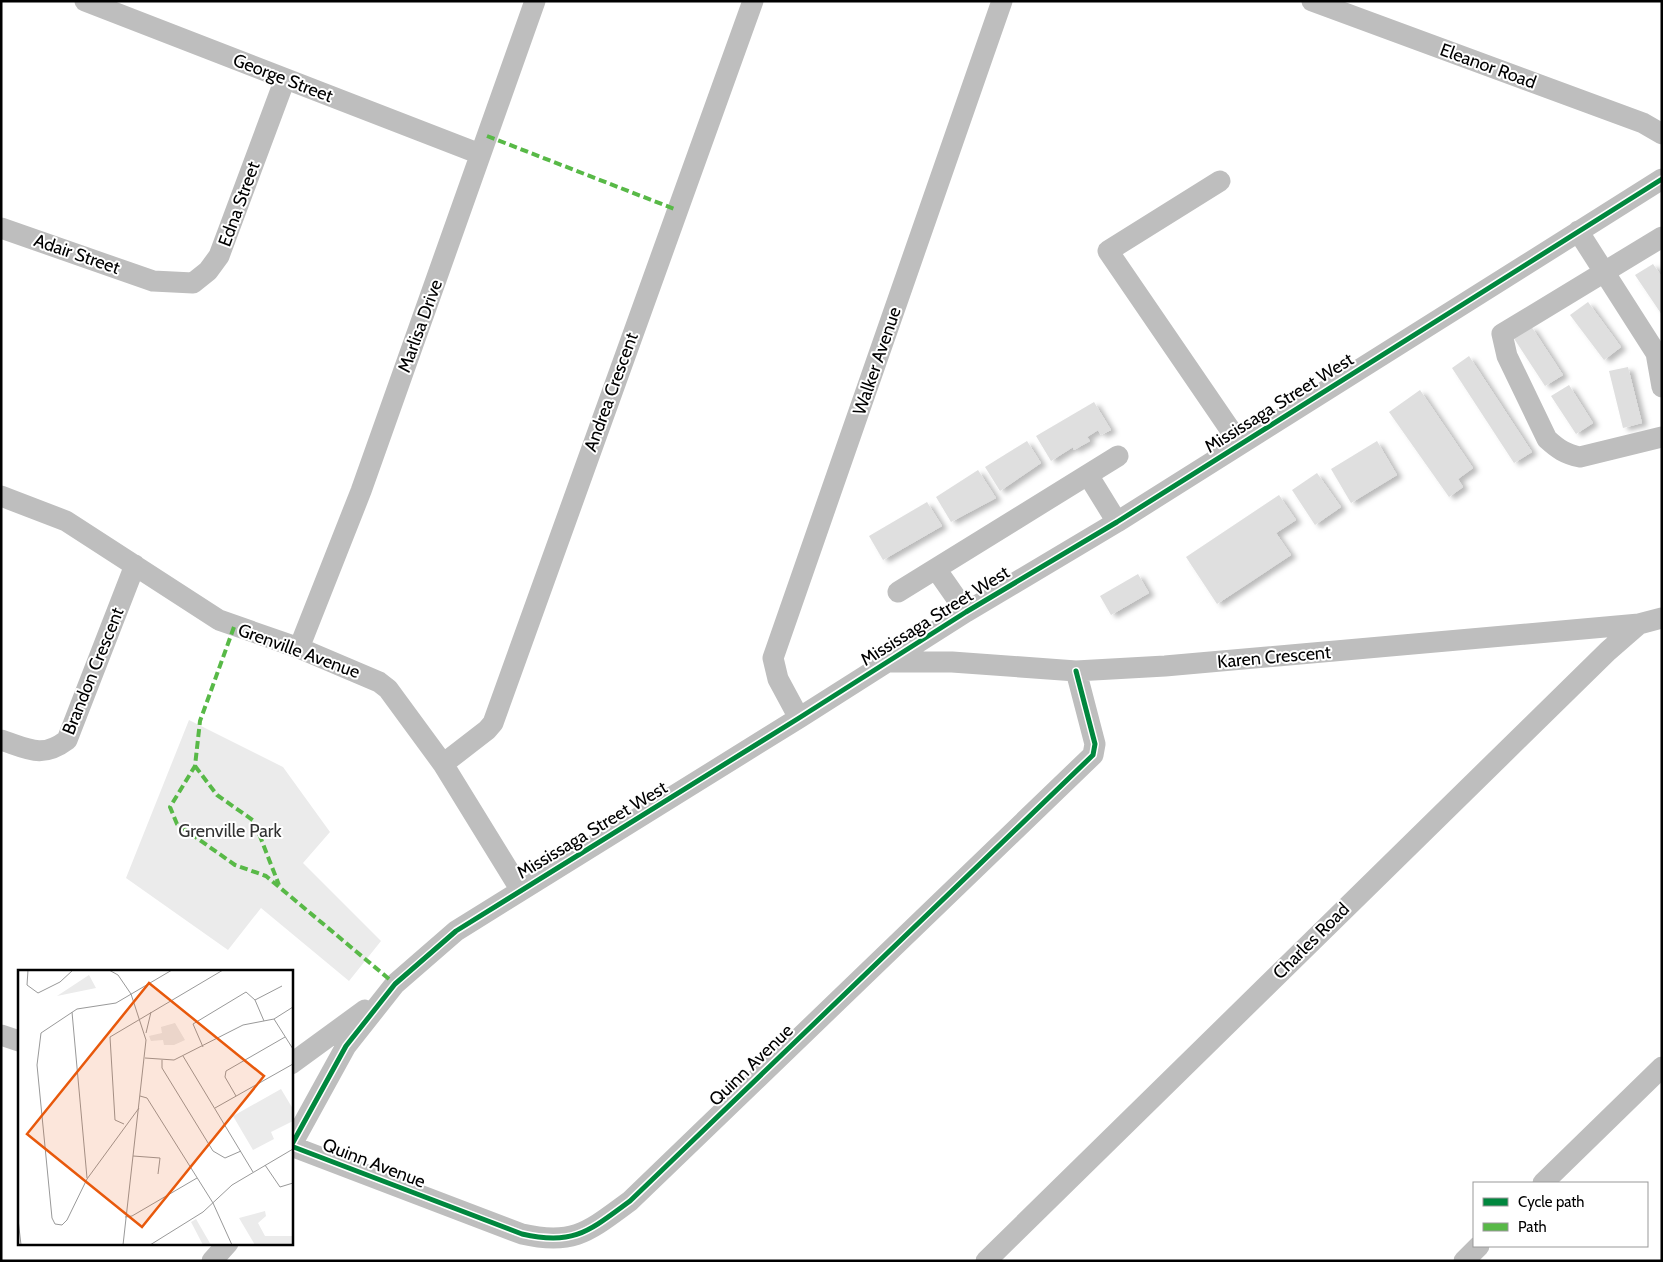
<svg xmlns="http://www.w3.org/2000/svg" width="1663" height="1262" viewBox="0 0 1663 1262" font-family="Cabin,sans-serif">
<style>
.green{fill:#ebebeb}
.building{fill:#dfdfdf;filter:url(#shadow)}
.lines{fill:none;stroke-linecap:round;stroke-linejoin:round}
.minor{stroke:#bebebe;stroke-width:21}
.quiet{stroke:#58b947;stroke-width:4;stroke-dasharray:8 4;stroke-linecap:butt}
.cycleway-casing{stroke:#fff;stroke-width:8}
.cycleway{stroke:#00873e;stroke-width:5}
.labels{text-anchor:middle;dominant-baseline:central;stroke-width:4;stroke-linejoin:round;paint-order:stroke}
.street-label{font-size:18px;fill:#000;stroke:#fff}
.park-label{font-size:18px;fill:#323232;stroke:#fff}
.inset-road{fill:none;stroke:#999;stroke-width:1}
.view{fill:#e8590c;fill-opacity:0.15;stroke:#e8590c;stroke-width:2.5}
.inset-edge{fill:none;stroke:#000;stroke-width:2.5}
</style>
<defs>
<filter id="shadow"><feDropShadow dx="5.5" dy="3" stdDeviation="2.5" flood-color="#0004"/></filter>
</defs>
<rect width="100%" height="100%" fill="#fff"/>
<path class="green" d="M189,720L283,767L330,832L303,863L381,941L349,981L261,908L228,950L126,878Z"/>
<path class="building" d="M1653,264L1662,277V315L1635,275Z
M1588,302L1621,347L1604,360L1570,315Z
M1531,326L1563,375L1545,386L1513,337Z
M1469,356L1532,452L1514,463L1452,368Z
M1628,367L1642,423L1623,428L1609,371Z
M1569,385L1593,423L1576,434L1551,396Z
M1420,390L1473,468L1458,479L1463,487L1449,497L1389,412Z
M1094,402L1111,430L1101,435L1098,430L1087,437L1090,441L1074,450L1073,447L1051,461L1036,436Z
M1027,441L1041,463L1000,491L985,467Z
M1377,441L1397,475L1351,503L1331,469Z
M978,470L996,498L951,522L936,497Z
M1317,473L1341,507L1315,525L1292,490Z
M1279,495L1296,520L1276,533L1291,555L1217,604L1186,557Z
M927,502L942,526L883,560L869,536Z
M1138,574L1149,593L1111,615L1100,596Z"/>
<g class="lines">
<path class="minor" d="M85,1L480,154
M1312,1L1643,123L1662,134
M1220,181L1108,251L1240,444
M1,228L153,281L193,283L208,271L219,256L285,79
M1578,231L1656,353L1662,387
M1662,237L1502,334L1507,356L1547,439C1558,449 1565,454 1580,457L1662,437
M1088,475L1117,522
M1,496L66,521L219,620L299,648L379,682L388,689L443,764L520,889
M936,569L966,612
M898,592L1118,456
M299,648L361,491L535,1
M885,662H952L1076,671L1165,666L1639,624L1662,618
M799,718L778,679L773,658L1002,1
M1,740C28,749 42,759 67,740L135,565
M443,764L487,730L493,723L753,1
M1,1035L19,1041
M291,1064L365,1010
M291,1146L346,1046L395,984L456,931L799,718L966,612L1117,522L1662,179
M291,1146L522,1234C574,1246 589,1231 630,1201L1093,755L1095,744L1076,671
M1543,1183L1662,1067
M212,1261L228,1243
M986,1261L1608,651L1639,624
M1464,1261L1479,1246"/>
<path class="quiet" d="M487,136L677,210
M234,627L200,721L195,766L170,807L177,824L235,865L266,876L395,984
M195,766L217,795L254,821L279,885"/>
<defs>
<path id="cycleway" d="M291,1146L346,1046L395,984L456,931L799,718L966,612L1117,522L1662,179
M291,1146L522,1234C574,1246 589,1231 630,1201L1093,755L1095,744L1076,671"/>
</defs>
<use href="#cycleway" class="cycleway-casing"/>
<use href="#cycleway" class="cycleway"/>
</g>
<g class="labels">
<g class="street-label">
<text transform="translate(1488 66) rotate(20)">Eleanor Road</text>
<text transform="translate(283 78) rotate(21)">George Street</text>
<text transform="translate(239 204) rotate(-70)">Edna Street</text>
<text transform="translate(77 254) rotate(19)">Adair Street</text>
<text transform="translate(420 326) rotate(-70)">Marlisa Drive</text>
<text transform="translate(877 361) rotate(-71)">Walker Avenue</text>
<text transform="translate(611 392) rotate(-70)">Andrea Crescent</text>
<text transform="translate(1279 403) rotate(-32)">Mississaga Street West</text>
<text transform="translate(935 616) rotate(-32)">Mississaga Street West</text>
<text transform="translate(299 651) rotate(20)">Grenville Avenue</text>
<text transform="translate(1274 657) rotate(-5)">Karen Crescent</text>
<text transform="translate(93 671) rotate(-68)">Brandon Crescent</text>
<text transform="translate(592 830) rotate(-31)">Mississaga Street West</text>
<text transform="translate(1311 941) rotate(-45)">Charles Road</text>
<text transform="translate(751 1065) rotate(-44)">Quinn Avenue</text>
<text transform="translate(374 1163) rotate(21)">Quinn Avenue</text>
</g>
<g class="park-label">
<text x="230" y="831">Grenville Park</text>
</g>
</g>
<g transform="translate(18 970)">
<rect width="275" height="275" fill="#fff"/>
<path d="M71,5L78,18L39,26ZM157,53L167,70L156,75H146L145,70L133,71L131,66L144,63L143,57ZM263,119L275,139V151L253,162L256,169L235,180L215,146ZM247,241L248,246L240,253L247,266H275V275H237L221,248ZM178,249L193,275H185L173,252Z" fill="#ebebeb"/>
<path class="inset-road" d="M10,0L9,15L20,23L42,12L55,0M91,0L100,5L113,24L128,70L105,275M237,30L264,16M54,42L69,208M256,49L275,79M128,63L133,42M185,77L175,54L228,22L237,30L246,51M165,86L235,202M127,88L156,90L225,55L256,49L275,37M144,90V98L195,181L207,188L223,181M122,126L129,128L195,233L214,275M218,126L207,107L208,101L267,67M121,138L69,209L49,250L44,255L37,254L34,248L19,95L23,63L59,39L98,33L154,0M197,138L275,94M106,154L97,150L92,67L205,0M115,186L142,188L140,204M247,195L262,217L275,213M107,247L114,246L179,208M0,249L3,275M132,275L185,242L214,215L275,179"/>
<path class="view" d="M131,13L246,106L124,257L9,164Z"/>
<rect width="275" height="275" class="inset-edge"/>
</g>
<rect width="1663" height="1262" fill="none" stroke="#000000" stroke-width="5"/>
<rect x="1473" y="1182" width="175" height="65" fill="#ffffff" stroke="#999999"/>
<rect x="1483" y="1198" width="25" height="8" fill="#00873e" stroke="#999999"/>
<text x="1518" y="1207" font-size="15" fill="#000000">Cycle path</text>
<rect x="1483" y="1223" width="25" height="8" fill="#58b947" stroke="#999999"/>
<text x="1518" y="1232" font-size="15" fill="#000000">Path</text>
</svg>
